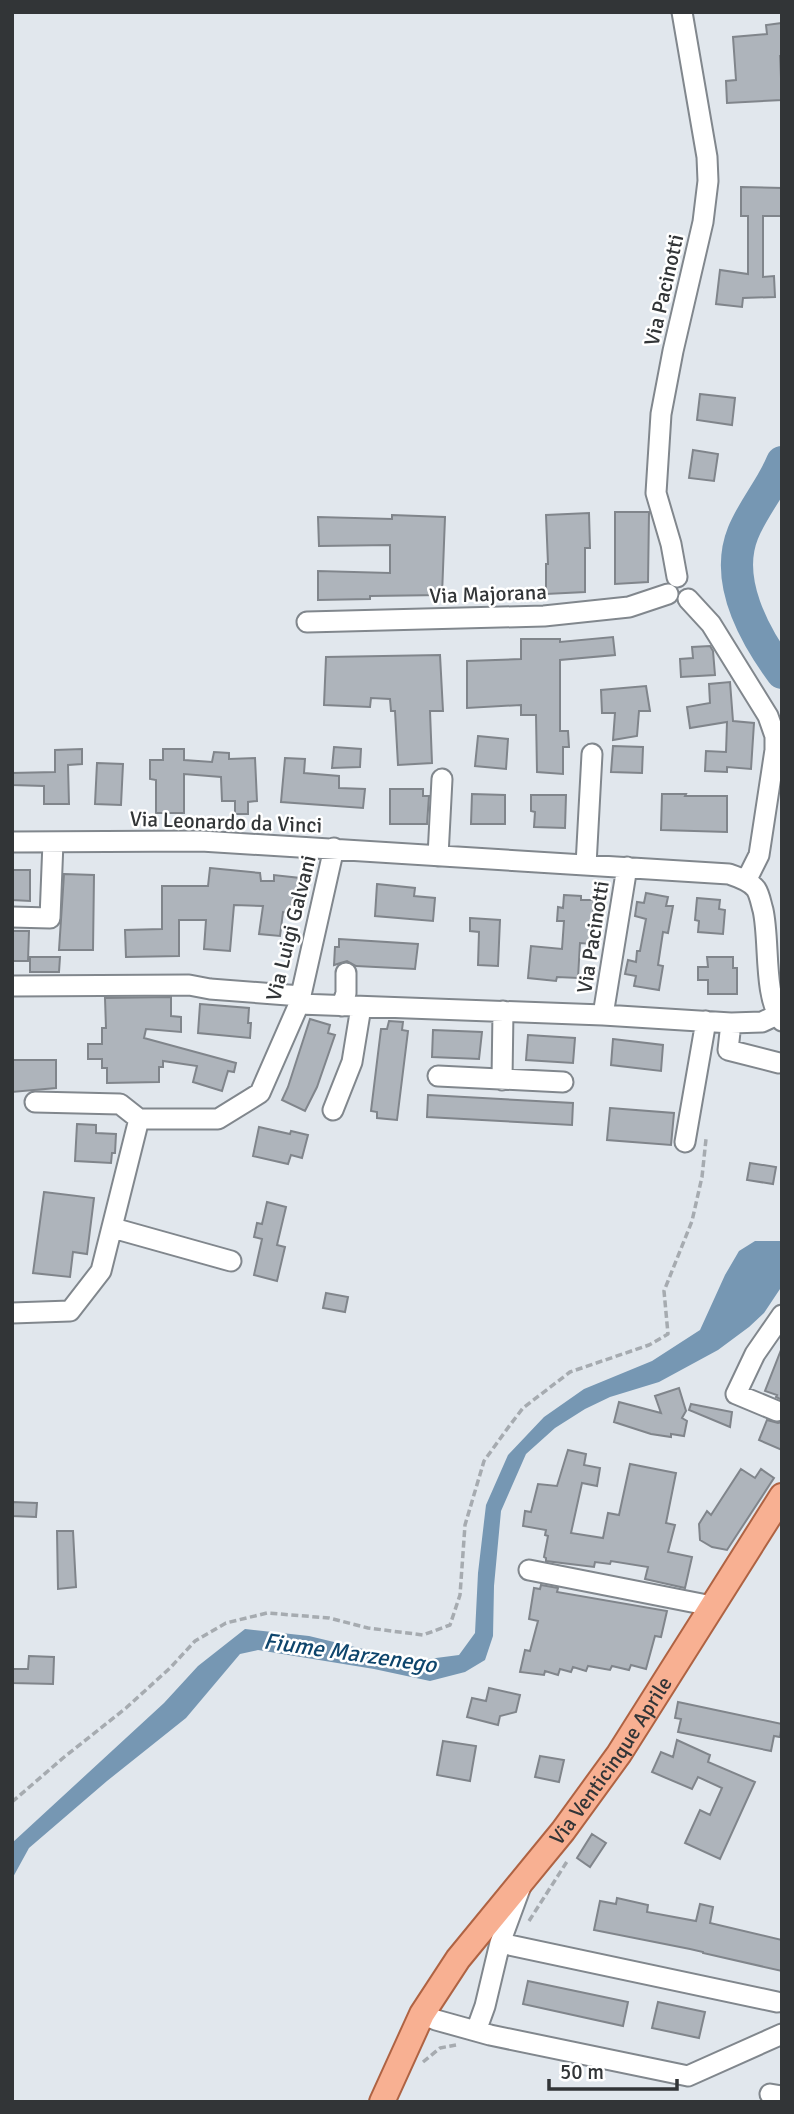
<svg xmlns="http://www.w3.org/2000/svg" width="794" height="2114" viewBox="0 0 794 2114" font-family="Signika,sans-serif">
<style>
.water{fill:#7697b3}
.lines{fill:none;stroke-linecap:round;stroke-linejoin:round}
.river{stroke:#7697b3;stroke-width:32}
.building{fill:#aeb4bb;stroke:#80858b;stroke-width:2}
.minor-casing{stroke:#81878d;stroke-width:23}
.major-casing{stroke:#af6343;stroke-width:28}
.path{stroke:#a6abb0;stroke-width:3.5;stroke-dasharray:7 3.5;stroke-linecap:butt}
.minor{stroke:#fff;stroke-width:19}
.major{stroke:#f8b092;stroke-width:24}
.labels{text-anchor:middle;dominant-baseline:central;stroke-width:5;stroke-linejoin:round;paint-order:stroke}
.street-label{font-size:21px;fill:#323537;stroke:#fff}
.water-label{font-size:23px;font-style:italic;fill:#0e456c;stroke:#fff}
</style>
<rect width="100%" height="100%" fill="#e1e7ed"/>
<path class="water" d="M782,1238V1286L764,1313L749,1327L718,1350L659,1382L610,1397L585,1409L555,1428L526,1454L501,1511L494,1586L493,1636L485,1660L465,1672L430,1681L374,1669L258,1650L240,1654L186,1718L107,1781L29,1848L12,1879V1843L164,1703L198,1666L245,1629L309,1636L413,1661L459,1655L475,1633L478,1573L486,1505L508,1455L544,1417L584,1389L652,1361L700,1330L725,1275L739,1251L755,1241H780Z"/>
<g class="lines">
<path class="river" d="M782,462C772,487 753,508 743,533C724,580 754,635 782,673"/>
</g>
<path class="building" d="M782,23V56H780L782,100L727,103L726,81L736,80L733,37L767,34L766,25Z
M741,187L782,188V216H763V277L774,276L775,297L743,298L742,307L716,304L720,270L748,274V216H741Z
M700,394L735,398L732,425L697,420Z
M693,450L718,454L714,481L689,478Z
M615,512H649L648,582L615,584Z
M589,513L590,548H585V592L546,594V564H548L546,515Z
M392,515L445,517L442,595L370,596V599L318,600V571L390,573V545L319,546L318,517L392,519Z
M613,637L615,655L560,660V731H568L569,747H563V774L537,772L536,715H521V705L467,708V661L521,659V639H560V642Z
M710,646L713,651L715,675L681,677L680,659L693,658L692,647Z
M440,655L443,711H430L432,763L398,765L395,711H391L390,699L371,698L370,707L324,705L326,657Z
M730,682L733,721L754,723L751,769L727,767V772L705,771L706,751L726,752L727,722L690,728L687,707L710,703L709,684Z
M646,686L650,711H639L637,736L613,740L615,713H602L601,690Z
M478,736L508,739L506,769L475,766Z
M613,746L643,747L642,773L611,772Z
M334,747L361,749L360,767L332,768Z
M82,749V764L68,765L69,804H44V786L12,785V773L55,772V750Z
M163,749H184V760L212,762L214,752L229,753V759L255,758L257,801L248,802V814H235V801H222L221,777L184,774V813H156V780L150,779V760H163Z
M285,758L305,759L304,773L339,776V788L365,789L363,808L281,802Z
M97,763L123,764L121,805L95,804Z
M390,789H423V796H429L427,824H390Z
M472,794L505,795V824H471Z
M662,794H686L685,796H727V832L661,830Z
M531,795H566L565,828L534,827L535,812L531,811Z
M210,868L260,873L261,881H274V875L300,878L298,892H294L291,913L283,912L280,936L259,934L263,906L234,905L230,951L204,949L206,920H179V956L126,957L125,930L162,929V886H208Z
M12,870H30V901L12,900Z
M64,874L94,875L93,950H59Z
M377,884L415,888L414,896L435,898L433,921L375,916Z
M646,893L668,897L666,906H673L668,933L663,932L658,965L663,966L659,990L634,986L636,976L625,974L628,960L636,962L637,951H640L646,919L635,916L637,902L644,903Z
M564,895L581,896V900H594L591,944L580,943L578,978L557,977L556,981L528,978L531,946L562,949L564,921H557L558,907L563,908Z
M697,898L720,900L719,909L725,910L723,934L698,932L699,921L695,920Z
M470,918L500,920L498,966L478,965L479,932L470,931Z
M12,931H29L28,961H12Z
M339,939L418,944L415,969L356,966L347,961L334,965L335,947H339Z
M30,957H60L59,972H30Z
M707,957H733V968H737V994H708V980H698V967H708Z
M171,997V1016L181,1017V1032L146,1029L144,1038L236,1063L234,1072L228,1071L222,1091L193,1082L197,1066L163,1061V1067H159V1082L107,1083V1068H102V1059H88V1044H102V1028H106L105,998Z
M200,1004L249,1008L248,1023H251L250,1038L198,1033Z
M310,1019L330,1025L328,1033L335,1035L317,1087L305,1111L282,1100L288,1087Z
M389,1021L403,1022L402,1030L408,1031L397,1120L377,1118V1112L371,1111L381,1029H387Z
M433,1030L482,1032L479,1059L432,1057Z
M528,1035L575,1038L573,1063L526,1060Z
M613,1039L663,1045L661,1071L611,1065Z
M12,1060H56V1088L12,1092Z
M428,1095L573,1103L572,1125L427,1117Z
M610,1108L674,1113L671,1145L607,1140Z
M77,1124L96,1125V1133L116,1134L115,1153H112L111,1163L75,1161Z
M259,1127L290,1134L291,1131L308,1135L302,1158L291,1155L288,1164L253,1156Z
M750,1163L776,1167L773,1184L747,1180Z
M44,1192L94,1198L87,1254L73,1252L70,1277L33,1273Z
M267,1202L286,1207L277,1245L285,1247L277,1281L254,1275L262,1239L254,1237L257,1223L262,1224Z
M326,1293L348,1297L345,1312L323,1308Z
M781,1350H782V1400L776,1397L777,1395L765,1391Z
M679,1388L686,1411L682,1418L687,1421L684,1436L671,1434V1437L651,1434L614,1422L619,1402L661,1413L655,1396Z
M691,1404L732,1412L730,1427L689,1410Z
M767,1420L778,1423L782,1422V1450L759,1440Z
M568,1450L586,1454L584,1465L600,1468L597,1486L582,1483L571,1533L603,1538L608,1513L619,1515L630,1464L676,1473L666,1523L675,1525L668,1552L692,1557L685,1588L645,1579L648,1567L611,1561L610,1564L595,1562L594,1567L546,1561V1558L544,1557L548,1536L545,1535L546,1530L523,1526L525,1511L531,1512L538,1484L557,1486Z
M741,1469L755,1478L761,1469L774,1478L727,1550L712,1547L700,1540L699,1524L707,1511L711,1515Z
M12,1502L37,1503L36,1517L12,1516Z
M57,1531H73L76,1587L58,1589Z
M541,1585L558,1588L557,1592L667,1611L661,1637L655,1636L646,1669L631,1665L629,1670L612,1666L610,1670L588,1666L586,1671L573,1667L571,1672L560,1669L558,1675L545,1671L544,1675L520,1672L525,1650L530,1651L538,1621L529,1619L534,1588L540,1589Z
M29,1656L54,1657L53,1684L12,1683V1669H28Z
M489,1688L520,1695L516,1712L500,1716L498,1725L467,1717L472,1698L486,1701Z
M678,1702L782,1724L780,1737L774,1736L771,1751L678,1732L681,1719L675,1718Z
M677,1740L710,1755L708,1762L755,1782L720,1859L685,1843L700,1810L710,1815L722,1788L698,1777L692,1789L652,1772L661,1752L673,1757Z
M443,1741L476,1746L470,1781L437,1775Z
M540,1756L564,1760L559,1782L535,1777Z
M592,1834L606,1843L590,1867L577,1858Z
M617,1898L648,1905L647,1912L696,1921L700,1904L713,1907L710,1923L782,1940V1971L703,1953V1952L690,1949L594,1930L600,1901L616,1904Z
M528,1981L628,2002L623,2026L523,2004Z
M658,2002L705,2012L699,2038L652,2028Z"/>
<g class="lines">
<defs>
<path id="minor" d="M677,577L671,544L656,493L661,414L673,351L703,222L708,181L707,157L682,12
M688,599L711,624L768,716L775,736V750L759,855L746,881
M307,622L544,616L629,607L668,594
M12,842L201,841L729,874C738,877 751,882 756,889C760,895 761,904 763,910C770,941 763,996 782,1021
M438,856L442,779
M586,865L592,754
M12,917L50,918L53,842
M12,986L189,985L210,989L301,996
M299,1004L603,1015L731,1023L762,1022L777,1015
M342,1006L346,993V973
M603,1015L627,867
M731,1023L728,1050L779,1063
M438,1076L563,1082
M502,1080L503,1011
M35,1102L120,1104L139,1119
M333,1110L352,1062L361,1007
M685,1142L706,1021
M113,1228L231,1261
M12,1313L70,1311L101,1271L139,1119H218L260,1093L299,1004L334,848
M777,1411L736,1394L755,1354L782,1315
M529,1570L712,1606
M500,1943L777,2002
M422,2014L436,2020L490,2035L688,2076L782,2034
M476,2031L485,2006L500,1943L521,1886
M770,2094L782,2096"/>
<g id="major">
<path id="s1" d="M382,2102L422,2014L458,1959L563,1831L619,1754L782,1496"/>
</g>
</defs>
<use href="#minor" class="minor-casing"/>
<use href="#major" class="major-casing"/>
<path class="path" d="M12,1802L63,1758L126,1708L170,1668L195,1641L226,1623L267,1613L329,1618L368,1628L423,1635L450,1625L460,1595L465,1525L484,1461L510,1425L523,1408L570,1372L649,1345L668,1334L664,1291L692,1221L702,1177L706,1139
M529,1921L568,1860
M423,2062L440,2048L456,2045"/>
<use href="#minor" class="minor"/>
<use href="#major" class="major"/>
</g>
<g class="labels">
<g class="street-label">
<text transform="translate(664 290) rotate(-77)">Via Pacinotti</text>
<text transform="translate(488 594) rotate(-2)">Via Majorana</text>
<text transform="translate(226 822) rotate(2)">Via Leonardo da Vinci</text>
<text transform="translate(291 928) rotate(-76)">Via Luigi Galvani</text>
<text transform="translate(593 937) rotate(-81)">Via Pacinotti</text>
<text stroke="none"><textPath href="#s1" startOffset="413">Via Venticinque Aprile</textPath></text>
</g>
<g class="water-label">
<text transform="translate(350 1653) rotate(8)">Fiume Marzenego</text>
</g>
</g>
<rect width="794" height="2114" fill="none" stroke="#323537" stroke-width="28"/>
<path d="M549 2079v10h128v-10" fill="none" stroke="#323537" stroke-width="3.5"/>
<text x="560" y="2079" font-size="21" fill="#323537" stroke="#ffffff" stroke-width="5" paint-order="stroke">50 m</text>
</svg>
